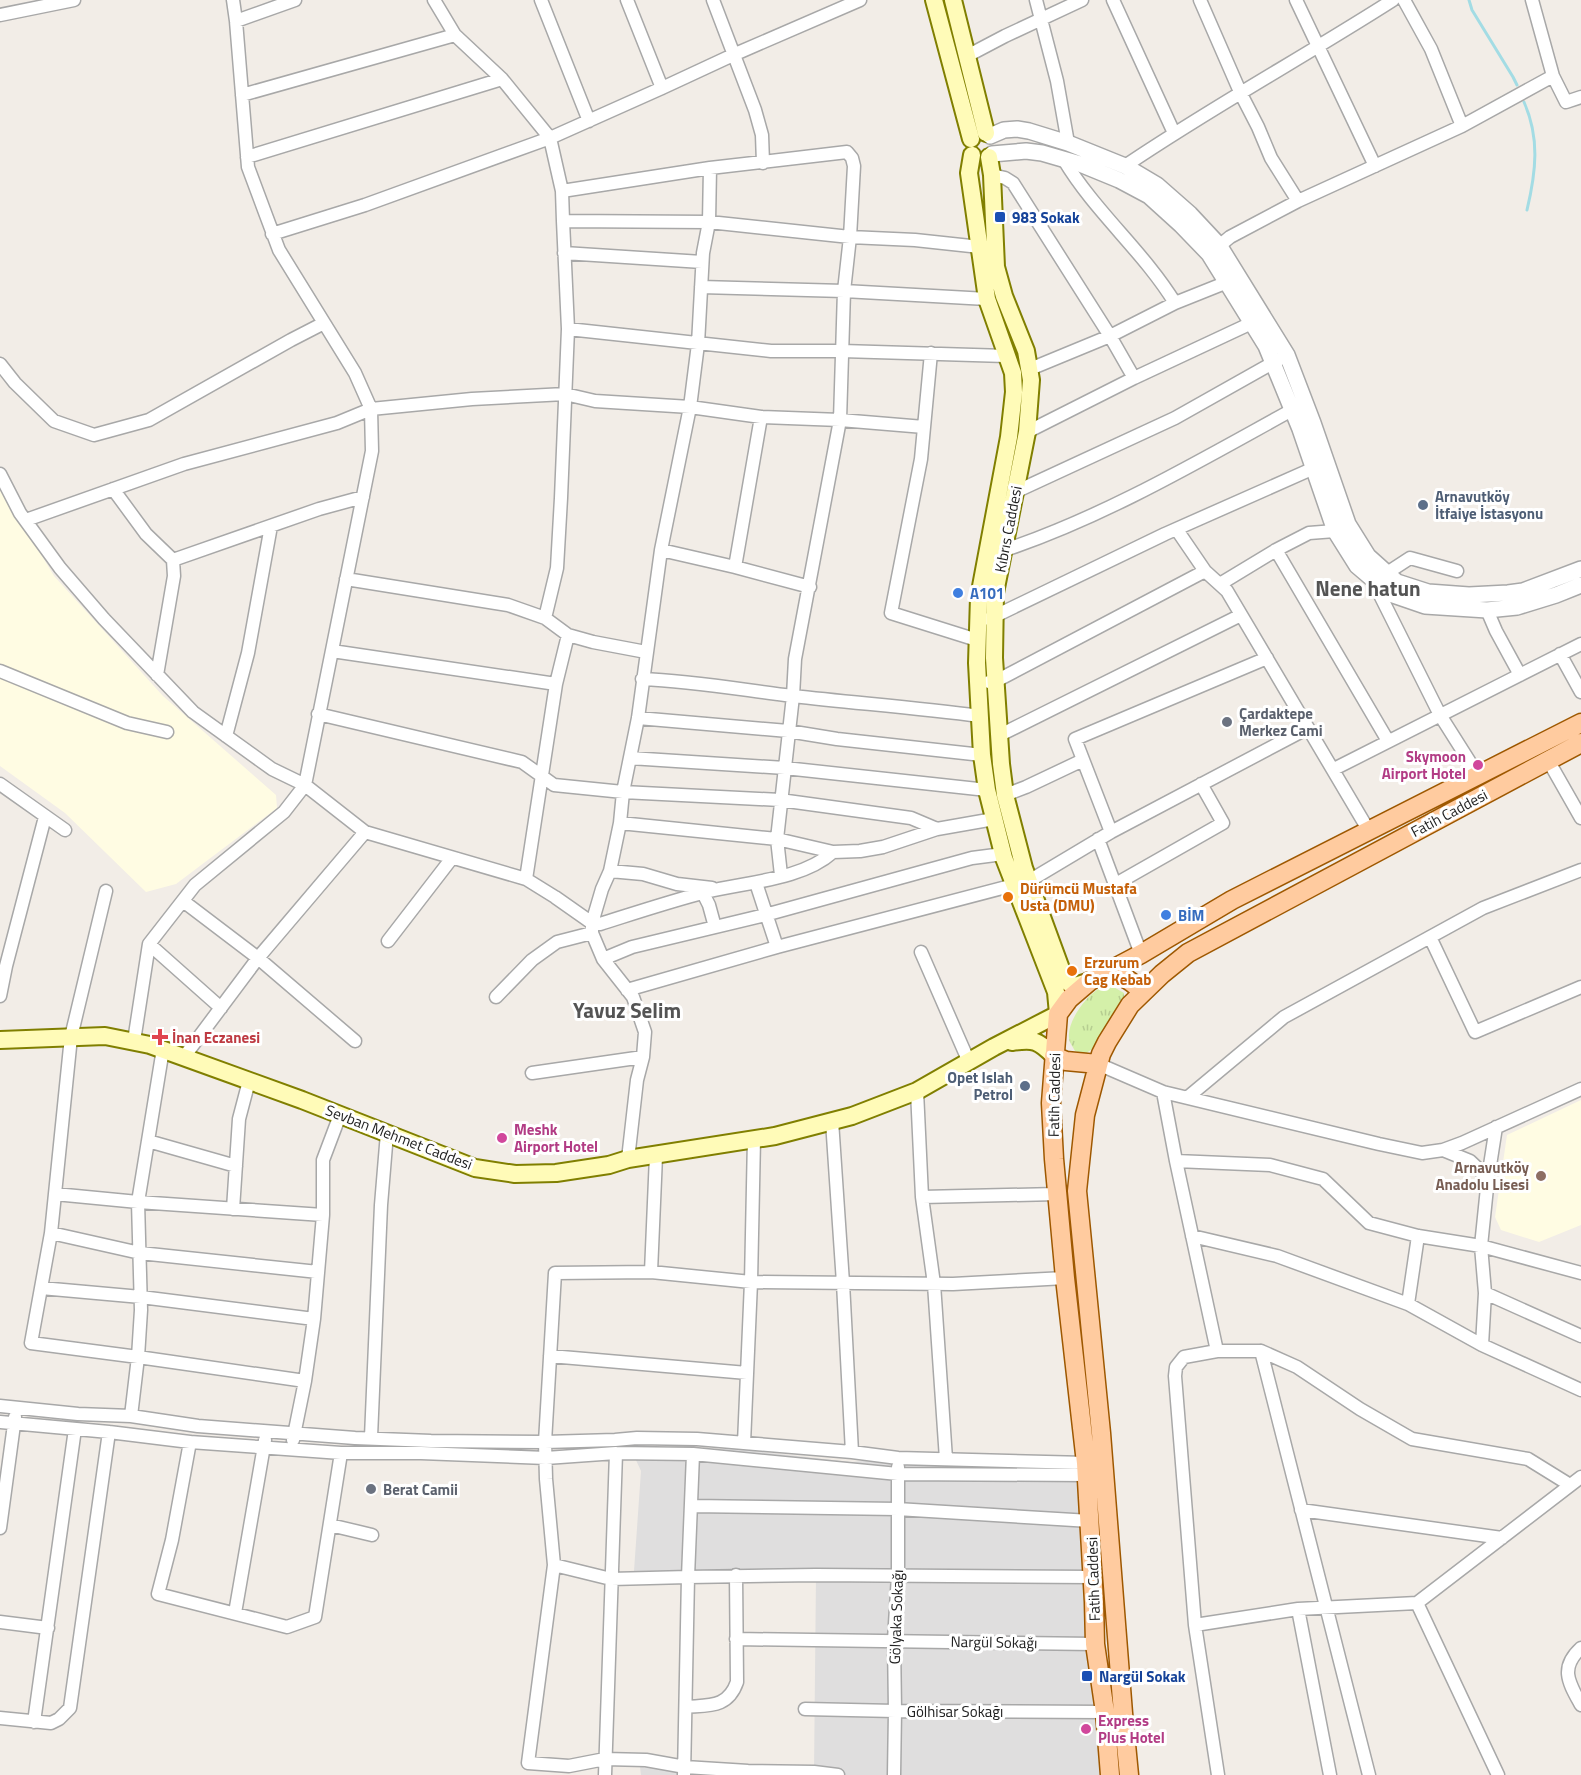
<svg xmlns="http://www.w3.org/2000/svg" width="1581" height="1775" viewBox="0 0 1581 1775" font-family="'Titillium Web',sans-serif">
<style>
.residential{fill:#dfdede}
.education{fill:#fffce3}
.grass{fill:url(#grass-tufts)}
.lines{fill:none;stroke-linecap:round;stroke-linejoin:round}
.stream{stroke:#a3dce4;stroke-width:3}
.minor-casing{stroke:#a8a8a8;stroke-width:15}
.tertiary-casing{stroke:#a8a8a8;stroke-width:18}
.secondary-casing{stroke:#807f00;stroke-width:20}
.primary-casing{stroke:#9e5800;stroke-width:21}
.minor{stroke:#fff;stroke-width:12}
.tertiary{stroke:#fff;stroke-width:15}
.secondary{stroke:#fffbb8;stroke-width:16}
.primary{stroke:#ffcb9f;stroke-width:18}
.transit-dot{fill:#1a4fb4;stroke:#fff;stroke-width:2}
.service-dot{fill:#5c6f8a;stroke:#fff;stroke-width:2}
.shop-dot{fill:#3f7fe0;stroke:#fff;stroke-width:2}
.worship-dot{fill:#6b7280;stroke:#fff;stroke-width:2}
.hotel-dot{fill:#d1479c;stroke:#fff;stroke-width:2}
.food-dot{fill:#e8710a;stroke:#fff;stroke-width:2}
.health-dot{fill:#e0444e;stroke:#fff;stroke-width:2}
.education-dot{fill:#8d6e63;stroke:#fff;stroke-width:2}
.labels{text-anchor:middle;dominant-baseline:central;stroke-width:6;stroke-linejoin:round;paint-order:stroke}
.transit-label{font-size:15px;font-weight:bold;fill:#164399;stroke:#fff;text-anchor:start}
.service-label{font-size:15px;font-weight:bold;fill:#4e5e75;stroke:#fff;text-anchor:start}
.street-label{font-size:15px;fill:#212121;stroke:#fff}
.shop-label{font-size:15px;font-weight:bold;fill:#366cbe;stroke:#fff;text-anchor:start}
.worship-label{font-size:15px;font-weight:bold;fill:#5b616d;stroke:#fff;text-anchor:start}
.hotel-label{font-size:15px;font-weight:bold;fill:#b23c85;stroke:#fff;text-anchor:start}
.food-label{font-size:15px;font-weight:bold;fill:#c56008;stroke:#fff;text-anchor:start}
.health-label{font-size:15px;font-weight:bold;fill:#be3a42;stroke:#fff;text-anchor:start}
.education-label{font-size:15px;font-weight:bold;fill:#785e54;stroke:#fff;text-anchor:end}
.district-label{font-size:21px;font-weight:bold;fill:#545454;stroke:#fff}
</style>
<defs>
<pattern id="grass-tufts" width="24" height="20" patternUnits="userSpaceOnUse" patternTransform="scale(1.5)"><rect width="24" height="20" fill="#d4f0a9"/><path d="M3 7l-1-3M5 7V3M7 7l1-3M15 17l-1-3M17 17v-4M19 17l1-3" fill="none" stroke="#b6ce91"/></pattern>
</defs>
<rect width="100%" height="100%" fill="#f2ede7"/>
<path class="residential" d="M630,1447L736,1449L851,1462L898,1458L1069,1461L1089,1521L1113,1775H641L640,1767L814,1772L816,1575L688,1577L634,1571L641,1471Z"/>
<path class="education" d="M0,486L54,576L163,696L276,795L277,808L176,884L146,892L65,813L0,766Z
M1581,1100V1225L1539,1242L1501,1230L1495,1217L1507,1135Z"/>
<path class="grass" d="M1112,986L1124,993V1000L1118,1012L1098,1040L1095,1047L1085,1054L1075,1051C1073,1047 1069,1042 1069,1038C1067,1021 1087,994 1102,987C1105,986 1108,986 1112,986Z"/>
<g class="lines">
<path class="stream" d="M1469,0L1472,10L1513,77L1517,85
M1524,102C1540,138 1536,172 1527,210"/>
<defs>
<path id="minor" d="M434,0L455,35L502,79L550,138L562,191
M541,0L589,121
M627,0L662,88
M713,0L755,110L762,135L763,163
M1036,0L1057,81L1068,143
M1113,0L1174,133
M1200,0L1241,94L1258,127L1271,158L1298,201
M1296,0L1375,166
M1404,0L1431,49L1462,126
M1532,0L1553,76
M0,15L74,0
M236,21L295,0
M967,56L1005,36L1082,0
M242,95L455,35
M247,157L502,79
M1064,160C1095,212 1143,251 1175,303
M1125,166C1212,107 1304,57 1393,0
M992,175L1005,178L1013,183L1110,336L1134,378
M272,234L365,205L550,138L662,88L733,55L860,0
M1213,251L1230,237L1298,201L1462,126L1553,76L1566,102L1581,97
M564,253L702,262
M701,287L844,291L987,299
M568,329L771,351H842L1006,356
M931,353L921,459L891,613L977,640
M0,364L15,383L54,421L94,435L149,420L291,340L324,323
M1030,369L1110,336L1175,303L1235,279
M1027,432L1134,378L1258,320
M0,474L20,513L60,568L104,619L193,712L272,769L305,785L365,832L526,879L555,897L592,923L600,924C635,913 671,901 706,892C746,882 802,880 833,852
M113,489L146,534L173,560L174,576L157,675
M1015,492L1175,418L1287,355
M26,520L184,464L337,423L371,409L472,399L565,394L595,401L690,407L761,417L840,420L924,427
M1177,530L1205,571L1227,591L1369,831
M661,550L735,567L761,417
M1005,550C1106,516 1199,461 1292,410
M1276,550L1388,741
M173,560L319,509L363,497
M735,567L810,587
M1457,571L1410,558L1387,573L1378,585L1380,595L1440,715L1478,775
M346,579L508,605L545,618L568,635L593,642L646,652
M1220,584L1276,550L1309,533L1335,531
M1487,610L1496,631L1520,675
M545,618L557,568L561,498L568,329L563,221
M989,619L1165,534L1314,468
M332,651L556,684L568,635
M1560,654L1581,692
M0,671L127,723L167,732
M642,679C693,681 743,690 793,696C855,703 918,708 980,716
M989,682L996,681L1205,571
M318,714L522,762L554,785L623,792L780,800L911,818L937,829
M638,718L788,731L837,739L982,755
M1000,735L1241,615
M226,736L248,653L271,526
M630,758L785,768L987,790
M1548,760L1581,818
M1334,769L1581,644
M0,784L65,830
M1005,795L1026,787L1083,760
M620,823L777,839L833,852L860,851L883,847L937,829L994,819
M1111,832L1075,739L1267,658
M1098,839L1141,954
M610,871L643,874L677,884L712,888
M781,875L777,839L793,696L795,659L840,420L844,291L850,237L854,166L852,158L847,152L710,168L562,191L563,221L709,222L850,237L915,240L980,247
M526,879L556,684
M756,883L777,947
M1114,885L1223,823L1201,784
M106,891L71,1037L51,1233L31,1343L138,1357L305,1381
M703,893L709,905L715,927
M183,901L258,958L355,1041
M1430,937L1475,1032L1581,987
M388,941L452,858
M149,944L221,1008
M921,952L969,1062
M603,959L632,947L765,915L972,858L1003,854
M627,990L777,947L1029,881L1111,832L1308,728
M0,996L6,966L45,817
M496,997L532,960L557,942L592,933
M134,1041L149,944L195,885L284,812L305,785L372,451L371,409L355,373L279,250L248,167L236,21L233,0
M184,1057L258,958L365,832
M1098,1064L1163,1092L1379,1144L1422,1153L1443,1150L1462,1143L1581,1089
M532,1073L643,1057
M917,1091L922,1197L934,1284L946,1459
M1163,1092L1176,1161L1217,1351
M1188,1097L1284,1017L1483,908L1581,870
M832,1121L843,1283L852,1452
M148,1141L236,1166
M1443,1150L1470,1161L1488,1178
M628,1159L637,1080L643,1057L645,1032L633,997L603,959L592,933V923L602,889L610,871L620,823L623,792L638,718L661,550L690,407L698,344L703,253L709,222L710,168
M1176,1161L1270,1165L1323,1179L1369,1223L1418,1236L1481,1246L1581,1273
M55,1194L138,1202L323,1215
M922,1197L1057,1194
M233,1209L239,1119L249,1081
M51,1233L140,1253L318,1272
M1192,1236L1277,1256L1408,1304L1482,1345L1581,1390
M651,1272L656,1156
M41,1288L141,1297L314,1319
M1485,1293L1581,1336
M1408,1304L1418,1236
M1482,1345L1485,1293L1481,1246L1488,1178L1496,1127
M1261,1351L1369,1775
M550,1356L747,1373
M0,1406L78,1414L131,1416L198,1426L355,1438L431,1441L545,1442L615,1440L637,1438L697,1439L852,1452L898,1458L1086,1463
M131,1416L138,1357L141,1310L138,1202L163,1049
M0,1422L109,1432L190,1442L341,1453H421L546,1458L616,1453L693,1454L898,1474L1087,1475
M371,1437L381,1205L387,1133
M293,1440L305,1381L314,1319L323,1215V1160L340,1115
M190,1442L172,1540L158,1594L287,1627L315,1617L341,1453
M744,1443L751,1282L754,1139
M693,1454L688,1577L816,1575L1092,1577
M692,1506L897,1509L1090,1521
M1301,1510L1502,1538
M330,1525L372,1535
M0,1528L15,1417
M554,1565L528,1763L569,1766L605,1759L646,1760L685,1767L748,1771L814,1772L838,1775
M1417,1603L1581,1477
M1298,1609L1330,1775
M235,1613L265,1440
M0,1622L48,1628
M1195,1625L1298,1609L1417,1603L1498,1775
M736,1639L1095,1644
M1581,1648C1559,1668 1569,1683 1581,1705
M686,1707C709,1705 728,1708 737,1682L736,1575
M805,1709L895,1711L1105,1712
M0,1718L51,1723L59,1719L70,1708L109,1432
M34,1722L75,1429
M605,1775L616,1453
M684,1775L688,1577L611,1579L554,1565L546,1479L545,1442L555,1273L651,1272L751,1282L953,1284L1065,1278
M894,1775L895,1711L894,1640L898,1575V1467
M1218,1775L1195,1625L1175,1376L1176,1367L1184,1357L1217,1351H1261L1297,1367L1360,1409L1412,1439L1528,1459L1570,1485"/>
<path id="tertiary" d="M990,136L1004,130L1017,129L1029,131L1068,143L1125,166L1157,185L1190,214L1219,245L1287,355L1313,423L1348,524L1368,556L1397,582L1428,592L1469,595L1508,593L1523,591L1581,569
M992,154L1026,151L1042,153L1080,164L1119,180L1149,196L1181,225L1209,254L1266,346L1300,429L1335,531L1357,566L1390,594L1425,606L1487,610L1517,607L1556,595L1581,585"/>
<path id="secondary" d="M934,0L971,139
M953,0L986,133
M989,157L992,175L996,267L1004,296L1026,351L1031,380L1027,432L995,593L994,658L1001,764L1005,795L1024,868L1064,977L1069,983L1075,986L1090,981
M0,1040L105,1036L150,1045L302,1100L475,1168L515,1174L556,1173L609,1165L628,1159L775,1136L852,1116L917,1091L994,1047L1058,1014L1056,992L1004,858L987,790L982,755L977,663L979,597L1009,437L1014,392L1013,373L987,299L969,173L972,155
M1012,1042C1034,1039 1038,1040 1054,1056"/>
<path id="primary" d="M1099,978C1121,973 1127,977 1143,992
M1054,1056L1066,1061L1098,1064
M1110,1775L1105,1712L1095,1644L1094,1602L1086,1463L1065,1278L1054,1159L1051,1103L1058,1014L1069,999L1090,981L1141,954L1232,900L1581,723
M1129,1775L1123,1713L1101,1433L1077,1191L1085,1115L1101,1054L1107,1042L1130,1005L1162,974L1188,953L1581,743"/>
</defs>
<use href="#minor" class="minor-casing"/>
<use href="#tertiary" class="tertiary-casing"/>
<use href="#secondary" class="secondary-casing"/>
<use href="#primary" class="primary-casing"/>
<use href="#minor" class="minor"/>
<use href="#tertiary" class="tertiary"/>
<use href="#secondary" class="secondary"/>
<use href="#primary" class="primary"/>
</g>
<g class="transit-dot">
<rect x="994" y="211" width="12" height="12" rx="3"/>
<rect x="1081" y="1670" width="12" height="12" rx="3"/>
</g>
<g class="service-dot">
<circle cx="1423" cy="505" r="6"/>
<circle cx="1025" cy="1086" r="6"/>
</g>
<g class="shop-dot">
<circle cx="958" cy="593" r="6"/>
<circle cx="1166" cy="915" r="6"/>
</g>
<g class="worship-dot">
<circle cx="1227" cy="722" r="6"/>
<circle cx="371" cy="1489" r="6"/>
</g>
<g class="hotel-dot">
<circle cx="1478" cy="765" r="6"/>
<circle cx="502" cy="1138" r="6"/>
<circle cx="1086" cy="1729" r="6"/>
</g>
<g class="food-dot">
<circle cx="1008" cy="897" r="6"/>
<circle cx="1072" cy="971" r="6"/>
</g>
<path class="health-dot" d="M157 1028h6v6h6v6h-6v6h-6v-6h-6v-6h6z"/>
<circle class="education-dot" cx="1541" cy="1176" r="6"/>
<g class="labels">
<g class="transit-label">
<text x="1012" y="217">983 Sokak</text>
<text x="1099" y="1676">Nargül Sokak</text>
</g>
<g class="service-label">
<text x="1435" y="496">Arnavutköy<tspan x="1435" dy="17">İtfaiye İstasyonu</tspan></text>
<text x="1013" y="1077" text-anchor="end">Opet Islah<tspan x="1013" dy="17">Petrol</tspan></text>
</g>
<g class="street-label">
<text transform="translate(1008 529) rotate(-79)">Kıbrıs Caddesi</text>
<text transform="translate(1449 813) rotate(-28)">Fatih Caddesi</text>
<text transform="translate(1054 1095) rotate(-89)">Fatih Caddesi</text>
<text transform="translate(399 1137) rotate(21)">Sevban Mehmet Caddesi</text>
<text transform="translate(1093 1579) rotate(-92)">Fatih Caddesi</text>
<text transform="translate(896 1617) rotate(-88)">Gölyaka Sokağı</text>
<text transform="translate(994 1642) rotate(1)">Nargül Sokağı</text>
<text x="955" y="1711">Gölhisar Sokağı</text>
</g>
<g class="shop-label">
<text x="970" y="593">A101</text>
<text x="1178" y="915">BİM</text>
</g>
<g class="worship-label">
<text x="1239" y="713">Çardaktepe<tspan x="1239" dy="17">Merkez Cami</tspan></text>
<text x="383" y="1489">Berat Camii</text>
</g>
<g class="hotel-label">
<text x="1466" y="756" text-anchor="end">Skymoon<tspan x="1466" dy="17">Airport Hotel</tspan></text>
<text x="514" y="1129">Meshk<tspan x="514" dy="17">Airport Hotel</tspan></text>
<text x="1098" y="1720">Express<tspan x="1098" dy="17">Plus Hotel</tspan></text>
</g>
<g class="food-label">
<text x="1020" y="888">Dürümcü Mustafa<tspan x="1020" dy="17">Usta (DMU)</tspan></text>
<text x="1084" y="962">Erzurum<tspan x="1084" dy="17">Cag Kebab</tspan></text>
</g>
<g class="health-label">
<text x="172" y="1037">İnan Eczanesi</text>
</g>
<g class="education-label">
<text x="1529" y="1167">Arnavutköy<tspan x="1529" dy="17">Anadolu Lisesi</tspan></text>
</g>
<g class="district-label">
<text x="1368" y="588">Nene hatun</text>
<text x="627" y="1010">Yavuz Selim</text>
</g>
</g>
</svg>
